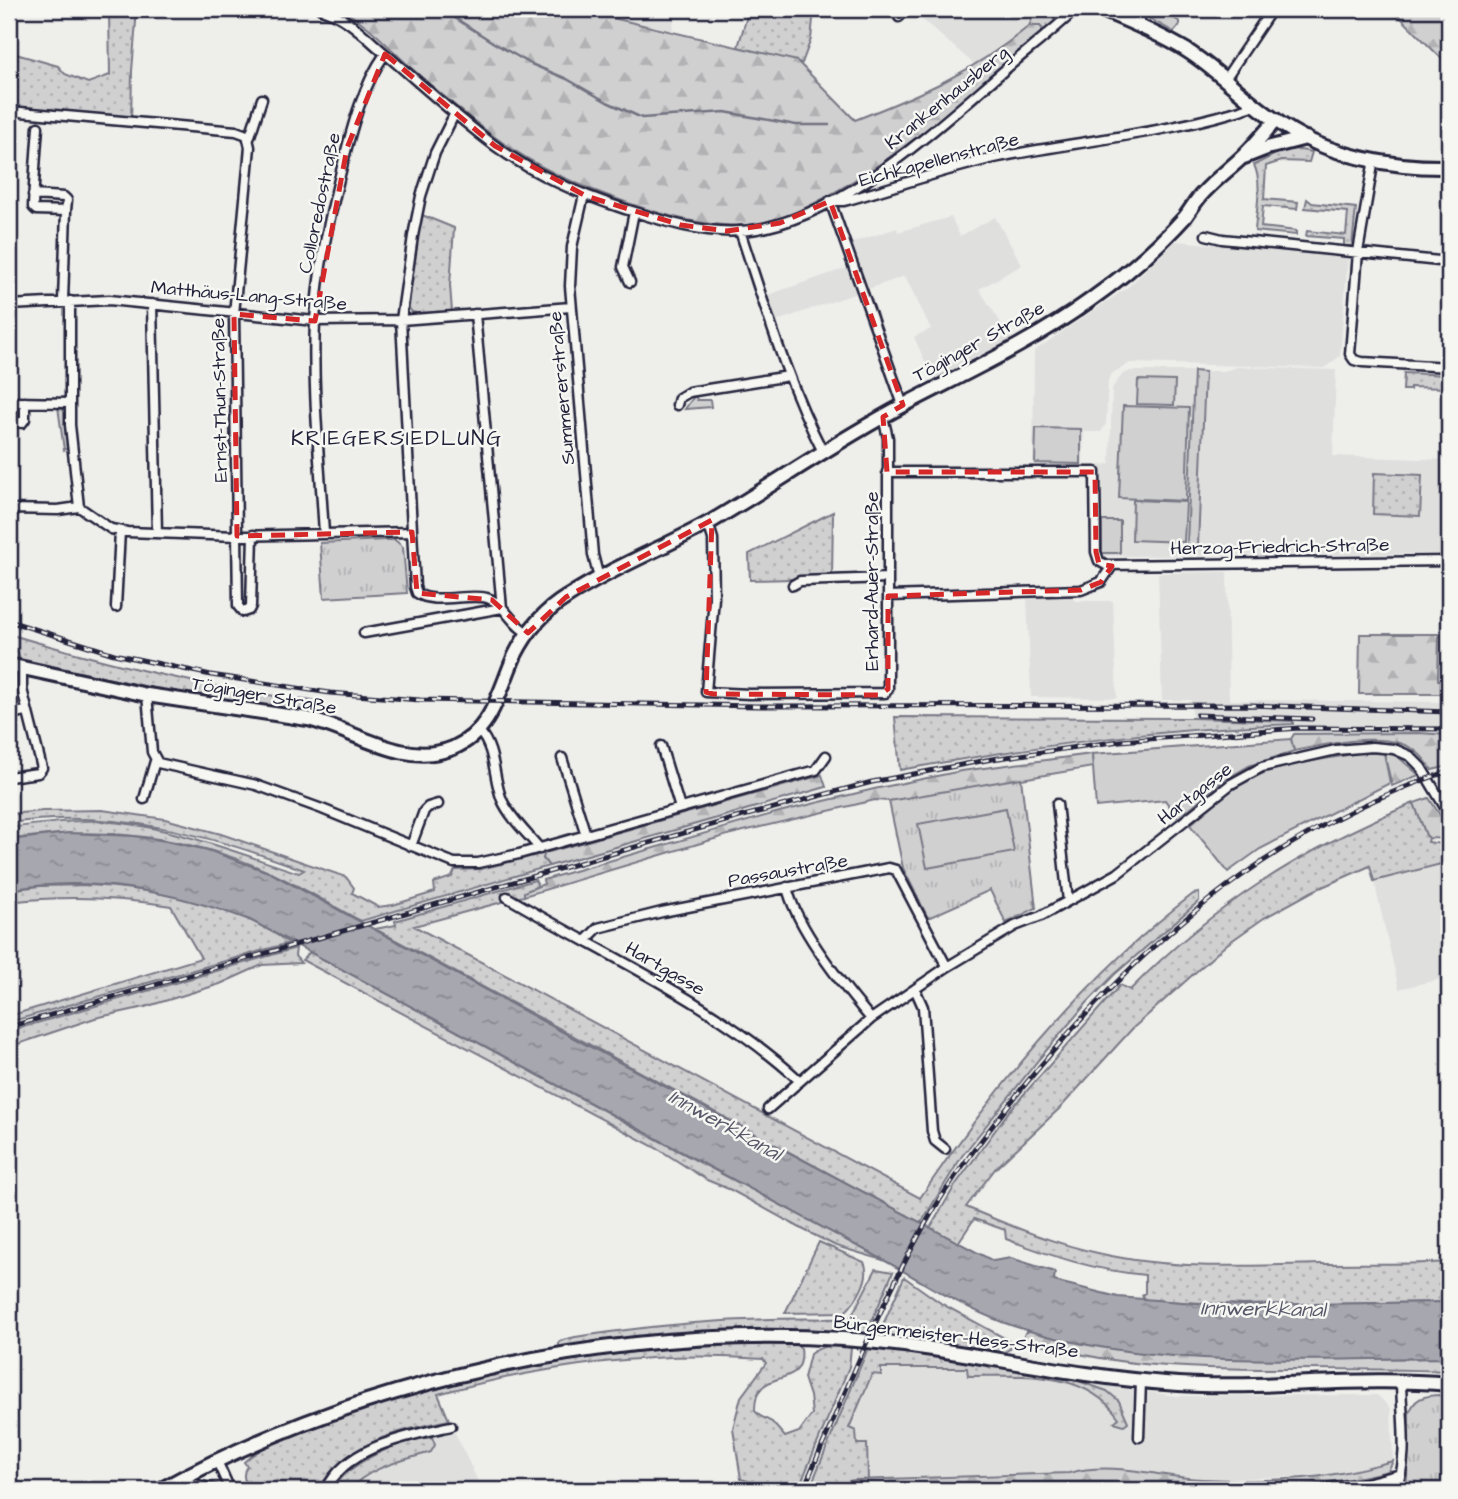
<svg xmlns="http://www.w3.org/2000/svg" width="1458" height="1499" viewBox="0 0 1458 1499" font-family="'Architects Daughter',sans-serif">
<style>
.built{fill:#dfdfde}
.grass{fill:url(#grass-dots);stroke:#797986;stroke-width:2}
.forest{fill:url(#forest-firs);stroke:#797986;stroke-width:2}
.park{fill:url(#park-tufts);stroke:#797986;stroke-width:2}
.garden{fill:#d0d0d1;stroke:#797986;stroke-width:2}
.water{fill:url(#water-ripples);stroke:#727281;stroke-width:2}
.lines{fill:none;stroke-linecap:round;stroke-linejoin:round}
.stream{stroke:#727281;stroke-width:2.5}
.street-casing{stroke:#22223b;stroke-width:13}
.secondary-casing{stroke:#22223b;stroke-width:18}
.street{stroke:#f6f6f2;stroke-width:8}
.secondary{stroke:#f6f6f2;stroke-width:12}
.rail-casing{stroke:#22223b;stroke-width:5}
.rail{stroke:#f6f6f2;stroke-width:2.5;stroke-dasharray:8;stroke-linecap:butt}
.marked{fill:none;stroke:#d62828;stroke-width:5;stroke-dasharray:14 9;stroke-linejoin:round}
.labels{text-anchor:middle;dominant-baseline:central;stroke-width:5;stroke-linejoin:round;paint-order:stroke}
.street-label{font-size:19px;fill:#22223b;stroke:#f6f6f2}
.neighbourhood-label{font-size:21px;letter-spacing:2px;fill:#22223b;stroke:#f6f6f2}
.water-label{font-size:21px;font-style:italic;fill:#575769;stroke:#f6f6f2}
</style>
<defs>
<pattern id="grass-dots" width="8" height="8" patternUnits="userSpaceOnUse" patternTransform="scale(1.75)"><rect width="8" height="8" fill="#d0d0d1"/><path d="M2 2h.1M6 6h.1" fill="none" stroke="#b2b2b4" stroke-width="1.8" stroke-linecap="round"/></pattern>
<pattern id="forest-firs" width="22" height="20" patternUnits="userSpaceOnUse" patternTransform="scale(1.75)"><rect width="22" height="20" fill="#d0d0d1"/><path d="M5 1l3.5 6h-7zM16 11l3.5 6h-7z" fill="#b2b2b4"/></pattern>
<pattern id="park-tufts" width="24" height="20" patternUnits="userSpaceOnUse" patternTransform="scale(1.75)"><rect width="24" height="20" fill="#d0d0d1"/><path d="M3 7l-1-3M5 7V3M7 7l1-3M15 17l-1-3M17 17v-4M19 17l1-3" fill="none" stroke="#b2b2b4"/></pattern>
<pattern id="water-ripples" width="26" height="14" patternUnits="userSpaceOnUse" patternTransform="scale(1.75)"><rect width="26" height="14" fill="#a7a7af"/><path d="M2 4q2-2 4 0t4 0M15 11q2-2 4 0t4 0" fill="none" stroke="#888890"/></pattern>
</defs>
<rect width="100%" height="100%" fill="#eeeeeb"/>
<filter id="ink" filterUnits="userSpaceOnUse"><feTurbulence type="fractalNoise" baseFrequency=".0143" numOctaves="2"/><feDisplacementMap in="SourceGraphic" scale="14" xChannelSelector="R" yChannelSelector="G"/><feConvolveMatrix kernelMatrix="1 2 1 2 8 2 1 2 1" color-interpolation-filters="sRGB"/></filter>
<g filter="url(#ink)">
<path class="built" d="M580,9H676L672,32Z
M910,9H1036L1027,27L999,51L975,65Z
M951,217L960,236L995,217L1022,265L979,289L1012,340L934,381L914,337L931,329L905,276L777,321L768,295L858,264L851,243L897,228L898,232Z
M1175,241L1348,256L1340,356L1325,368L1130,363L1111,374L1108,380L1106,424L1101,432H1084L1083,466L1033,465L1034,351L1128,287Z
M1237,367L1336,370L1333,456L1449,460V548L1442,554L1104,556L1101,553L1099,465L1110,464L1112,389L1115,384L1123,374L1130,371H1224Z
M1227,572L1229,700L1449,702V735L1294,734L1293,721L1192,718L1191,700H1162L1158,573Z
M1073,593L1074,601H1113L1117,698L1031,697L1027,595Z
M1449,862V977L1399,989L1374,881Z
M876,1358L969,1367L1177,1396L1377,1395L1391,1408L1393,1461L1340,1473L1296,1477L1206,1479L1166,1477L1131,1470L868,1481L867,1444H857L849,1428Z
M449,1420L482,1490H319L324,1480L338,1463L354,1451L408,1430Z"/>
<path class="grass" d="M109,9H137L132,71L131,125L9,114V52L58,66L65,74L88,83L110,75Z
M749,9H814L811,39L802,63L738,47Z
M1036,9H1056L1064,14L1045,32L1040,26H1029Z
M1288,148L1312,152L1309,162L1281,161L1266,166L1264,199L1298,202L1297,209L1263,206L1261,227L1296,231V235L1255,231C1256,211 1263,183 1254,165Z
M1307,199L1312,203L1356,208L1352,246H1344V239L1306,236L1307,231L1346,235L1348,212L1305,208Z
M422,215L454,228L450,285L452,312L417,313L412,312L409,308L416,241Z
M1404,373L1449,375V388L1410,387V390H1403Z
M58,407L65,411L68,448L64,450Z
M1374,473L1422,475L1420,516L1373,514Z
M833,512L832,578L750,580L749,554Z
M12,635C113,665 214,690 320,702L318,711L312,713L176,693L20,659L18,653L9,646Z
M895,717L1192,718L1293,721V724C1158,729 1033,746 900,770Z
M1414,803L1426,835L1429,838L1428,842L1449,845V862L1374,881L1370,866L1313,891L1264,918L1227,944L1132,1029L1061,1107L995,1169L966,1207C1010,1226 1055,1244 1102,1254C1173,1270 1249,1266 1321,1264C1364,1263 1407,1265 1449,1262V1302L1242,1305L1144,1300L1142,1295L1145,1293V1275C1097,1271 1051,1256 1006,1239L1005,1230L974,1219L958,1243L930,1228L956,1184L1010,1110L1120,985L1130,990C1214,904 1304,849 1414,803Z
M102,810L165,819L221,834L346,877L354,888L352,893L378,907L393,905L435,892L434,883L452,877L455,870L481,869L545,853L543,859L549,866L361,921C331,905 302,887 271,873C190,835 96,825 9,840V828C39,824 70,820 100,821C169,825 234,852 299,873L304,870C207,834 113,808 9,823V814L43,811Z
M535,880L538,886L525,892L524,896L414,926L920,1198C995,1087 1086,976 1193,894L1199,893V901L1114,975L1086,1004L1039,1059L962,1156L921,1223L375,929L396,925L395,921Z
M88,885C150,888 212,901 267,928C275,932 281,939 289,943L9,1022V1016L201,958L171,906C116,897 64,895 9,902V890L40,886Z
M296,948L295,956L301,963L262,965L220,984L145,1007L95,1018L9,1047V1031Z
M310,952L701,1163L890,1262L836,1246L804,1230L731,1190L707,1180L660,1150L302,960Z
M819,1242L864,1262C872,1277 856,1302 845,1312L785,1313Z
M876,1269L893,1272L865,1337L765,1332L703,1333L565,1348L560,1347L558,1343C572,1335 594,1335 610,1332C688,1321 766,1317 845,1319L851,1317Z
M904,1277L942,1304L1008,1340L1011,1348L1003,1353L878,1336Z
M777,1344H794L801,1348C807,1394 754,1362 755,1411L760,1416L772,1422L785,1437L799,1432L812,1414L810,1396L804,1378L810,1354C822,1345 837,1343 851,1348L849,1367L798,1490H780L741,1479L733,1428L741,1397L766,1363L763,1359C655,1350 542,1366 438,1394L449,1420C402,1430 341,1443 319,1490H249C245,1482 241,1474 247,1466L244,1462C265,1442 299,1434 325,1424C470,1368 622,1346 777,1344Z
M868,1348L964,1359L1061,1375L1107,1391L1119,1401L1128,1422L1124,1425L1114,1422L1119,1418C1085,1369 1020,1376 968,1376L967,1368H881V1375L872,1374L849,1428L856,1431L857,1444H867L868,1481L848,1482L842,1490H809Z
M432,1437L435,1445L431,1452C405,1460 367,1467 350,1490H333C347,1462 401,1440 432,1437Z"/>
<path class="forest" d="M337,9H574L797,61L855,120C922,94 973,72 1029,26H1040L1045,32C978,87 915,146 840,189C811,206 781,222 747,225C707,228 666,216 628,203C574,184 534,167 488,132C460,110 433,88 407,64C387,46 364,18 337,9Z
M1139,9H1159L1180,22V25L1174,32L1147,17Z
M1389,9H1449V66L1398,15Z
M1360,634H1439L1438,680L1449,679V694H1359Z
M1418,733L1449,735V766L1432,770C1428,764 1423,757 1418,753C1390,728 1327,745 1294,751L1291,739L1294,734Z
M1384,753L1396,755L1419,775L1392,786Z
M1092,754L1093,767L889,801L875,800L731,834L524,896V892L544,884L543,880L779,812L874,789L961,771Z
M822,775L826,787L549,866L543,858L545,853Z
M1429,798L1449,829V839L1429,838L1426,835L1414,803Z
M1031,1330C1167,1368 1309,1358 1449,1358V1371C1394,1369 1338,1369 1283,1369C1196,1369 1106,1368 1023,1338L1025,1333Z
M1393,1461L1388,1471C1290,1496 1191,1483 1092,1482C1009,1481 926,1490 842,1490L847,1482L854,1480L1069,1473C1113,1461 1158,1477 1202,1479C1245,1481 1298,1481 1341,1473C1359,1470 1376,1465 1393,1461Z"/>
<path class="park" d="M695,395L697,400H710L711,407L685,409Z
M386,540H395L403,547L407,593L324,598L320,543Z
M1021,778L1036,908L1006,923L990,890L928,918L903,868L889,801Z
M1438,1395L1449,1397V1485L1443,1490H1404L1407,1478L1409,1414C1414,1398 1423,1396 1438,1395Z"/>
<path class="garden" d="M1194,371L1205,372L1198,546L1187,545Z
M1138,380L1175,381L1174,405L1137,404Z
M1123,406L1189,408L1186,501L1119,498Z
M1036,428L1081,429V464L1035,463Z
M1133,500L1186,502L1184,542L1132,540Z
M1102,521H1120V553H1102Z
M1291,739L1294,751L1249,766L1223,781L1178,818L1165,800L1096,807L1092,754Z
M1357,753H1384L1390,783L1260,849L1228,872L1190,825C1210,808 1231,787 1256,776C1287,763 1324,760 1357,753Z
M1006,808L1014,852L927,868L918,824Z"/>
<path class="water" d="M68,833L134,836L166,841L208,850L271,873L572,1037L993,1261L1011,1258L1055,1272L1054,1281L1118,1297L1194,1303L1242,1305L1449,1302V1358C1305,1358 1139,1372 1002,1322C951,1303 906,1270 857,1246L250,920C173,892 91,874 9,890V840Z"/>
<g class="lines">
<path class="stream" d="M441,9L494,43L531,64L567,79L607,102L642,118L725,112L796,125H829"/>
<defs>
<path id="street" d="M321,9C350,18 366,38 389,57C424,87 458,118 494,145C533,174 576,193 622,208C660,220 701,234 741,231C833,225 932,132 1000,74C1025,52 1052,32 1076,9
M1131,9L1143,26
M899,17L906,9
M1225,79L1272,9
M9,111L236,131L247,135L250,147L234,314L238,606L243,612L249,610L251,606L253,535
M455,113L435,153L421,196L413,236L401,320L415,587L417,593C432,605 468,593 487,598C505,603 511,625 528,633
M249,139L262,99
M1374,159L1358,252L1350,354L1354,360L1362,362L1449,367
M33,195L64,197L67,200L66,211L36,210L33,207C34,180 36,153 38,127
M584,195L572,247L570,286L593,555L599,578
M830,201H844C896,187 947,168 999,157C1085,140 1173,133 1256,105
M830,201L903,405
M740,231C765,306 787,382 823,452
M1206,235L1222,239L1449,262
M630,282L623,267L634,212
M63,301L66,211
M70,301V425L79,507
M152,304L157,533
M9,305L109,300L315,321L401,320L571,307
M475,314L502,608
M25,402V419L22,423L12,421V406L15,402L70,403
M677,405L679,398L689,392L789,376
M887,472H1095L1096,552L1099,561L1106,565L1449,561
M9,509L58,510L79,507L111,529L127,532L237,536L412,532
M708,523L713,539L714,598L706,692L750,694L885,693L888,689V438L883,417
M324,534C320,463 312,391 315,321C318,267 330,215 343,163C352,127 363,85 385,54
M793,585L800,581L887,578
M888,596L1081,590L1101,582L1112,566
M116,607L120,531
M364,633L502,608
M147,695L152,752L158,763L256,785L322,809L454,863H478L519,854L816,770L826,756
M9,714L26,711
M479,731C496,749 493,778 502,800C510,818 528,834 540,849
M661,746L680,808
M562,758L586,835
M9,777L38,773L42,768L22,689V667
M144,799L155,761
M1057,804L1068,901
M411,846L424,811L428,807L438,804
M787,887C796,927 844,987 871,1019
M507,897C606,956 714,1002 800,1081L871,1019L947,967L1015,926L1041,916L1117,874L1231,784L1262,767L1336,750L1372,747L1394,749L1410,756L1421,767L1449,814
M585,941L598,928L662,912L889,868L896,870L947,967
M915,989L923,1007L932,1131L935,1141L945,1149
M768,1109L800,1081
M1139,1437L1141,1381
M217,1461L230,1490
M176,1484H194L216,1490
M326,1490C347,1446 407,1436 451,1426
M1048,1490H1187
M1317,1490L1366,1483L1401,1474
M1395,1490C1410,1462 1401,1412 1401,1381"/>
<path id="secondary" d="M1099,9C1129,21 1158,33 1186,50C1221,72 1249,104 1284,126C1331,157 1394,168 1449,167
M1244,157L1267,148L1306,138
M9,665L147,695L308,719C355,730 404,768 453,748C493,731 499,690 515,655C527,631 544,611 567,597C613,567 664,548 712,521C776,483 838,440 904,405C967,372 1031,343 1089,301C1123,277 1157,248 1185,217C1191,209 1196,200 1203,193C1214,181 1227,171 1239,160C1252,148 1264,133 1276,120
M160,1490C361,1379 614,1325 843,1339C951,1346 1057,1375 1165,1383C1259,1391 1355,1375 1449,1384"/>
</defs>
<use href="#street" class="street-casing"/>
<use href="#secondary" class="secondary-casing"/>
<use href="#street" class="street"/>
<use href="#secondary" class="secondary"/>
<defs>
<path id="rail" d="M9,621L114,654L211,675L330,693L420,700L760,706L1250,705L1449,712
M1197,715L1312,719
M9,1027L736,818L872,782L992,759L1120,741L1299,728L1449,729
M803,1490C842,1402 877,1310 924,1226C951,1178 985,1135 1019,1092C1138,944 1267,832 1449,771"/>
</defs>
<use href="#rail" class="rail-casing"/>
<use href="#rail" class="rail"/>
</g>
</g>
<path class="marked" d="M385,54L495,146L586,196L681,225L727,231L780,223L830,201L903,405L883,417L887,472H1095L1096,552L1099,564L1112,566L1101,582L1081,590L888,596V689L880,695L713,694L706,692L712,520L566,597L528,633L492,600L417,593L412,532L237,536L234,314L315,321L347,148Z"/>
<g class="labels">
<g class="street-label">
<text transform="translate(947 98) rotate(-39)">Krankenhausberg</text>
<text transform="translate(939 160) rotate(-15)">Eichkapellenstraße</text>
<text transform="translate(320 203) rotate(-78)">Colloredostraße</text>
<text transform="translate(249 296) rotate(5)">Matthäus-Lang-Straße</text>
<text transform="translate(979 342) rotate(-29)">Töginger Straße</text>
<text transform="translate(562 388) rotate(-95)">Summererstraße</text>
<text transform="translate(220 400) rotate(-91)">Ernst-Thun-Straße</text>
<text transform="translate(1280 547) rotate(-1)">Herzog-Friedrich-Straße</text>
<text transform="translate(872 581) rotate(-90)">Erhard-Auer-Straße</text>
<text transform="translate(264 696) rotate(10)">Töginger Straße</text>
<text transform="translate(1195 794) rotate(-38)">Hartgasse</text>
<text transform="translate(788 871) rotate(-10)">Passaustraße</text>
<text transform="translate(665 969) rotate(30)">Hartgasse</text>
<text transform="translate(956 1337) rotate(7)">Bürgermeister-Hess-Straße</text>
</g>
<g class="neighbourhood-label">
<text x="397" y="438">KRIEGERSIEDLUNG</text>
</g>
<g class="water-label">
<text transform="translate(725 1125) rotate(29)">Innwerkkanal</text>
<text transform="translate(1263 1309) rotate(1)">Innwerkkanal</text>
</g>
</g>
<rect width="1458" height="1499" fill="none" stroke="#f6f6f2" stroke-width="35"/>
<rect x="18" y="18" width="1423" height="1464" fill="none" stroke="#22223b" stroke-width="2.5" filter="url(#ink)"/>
</svg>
